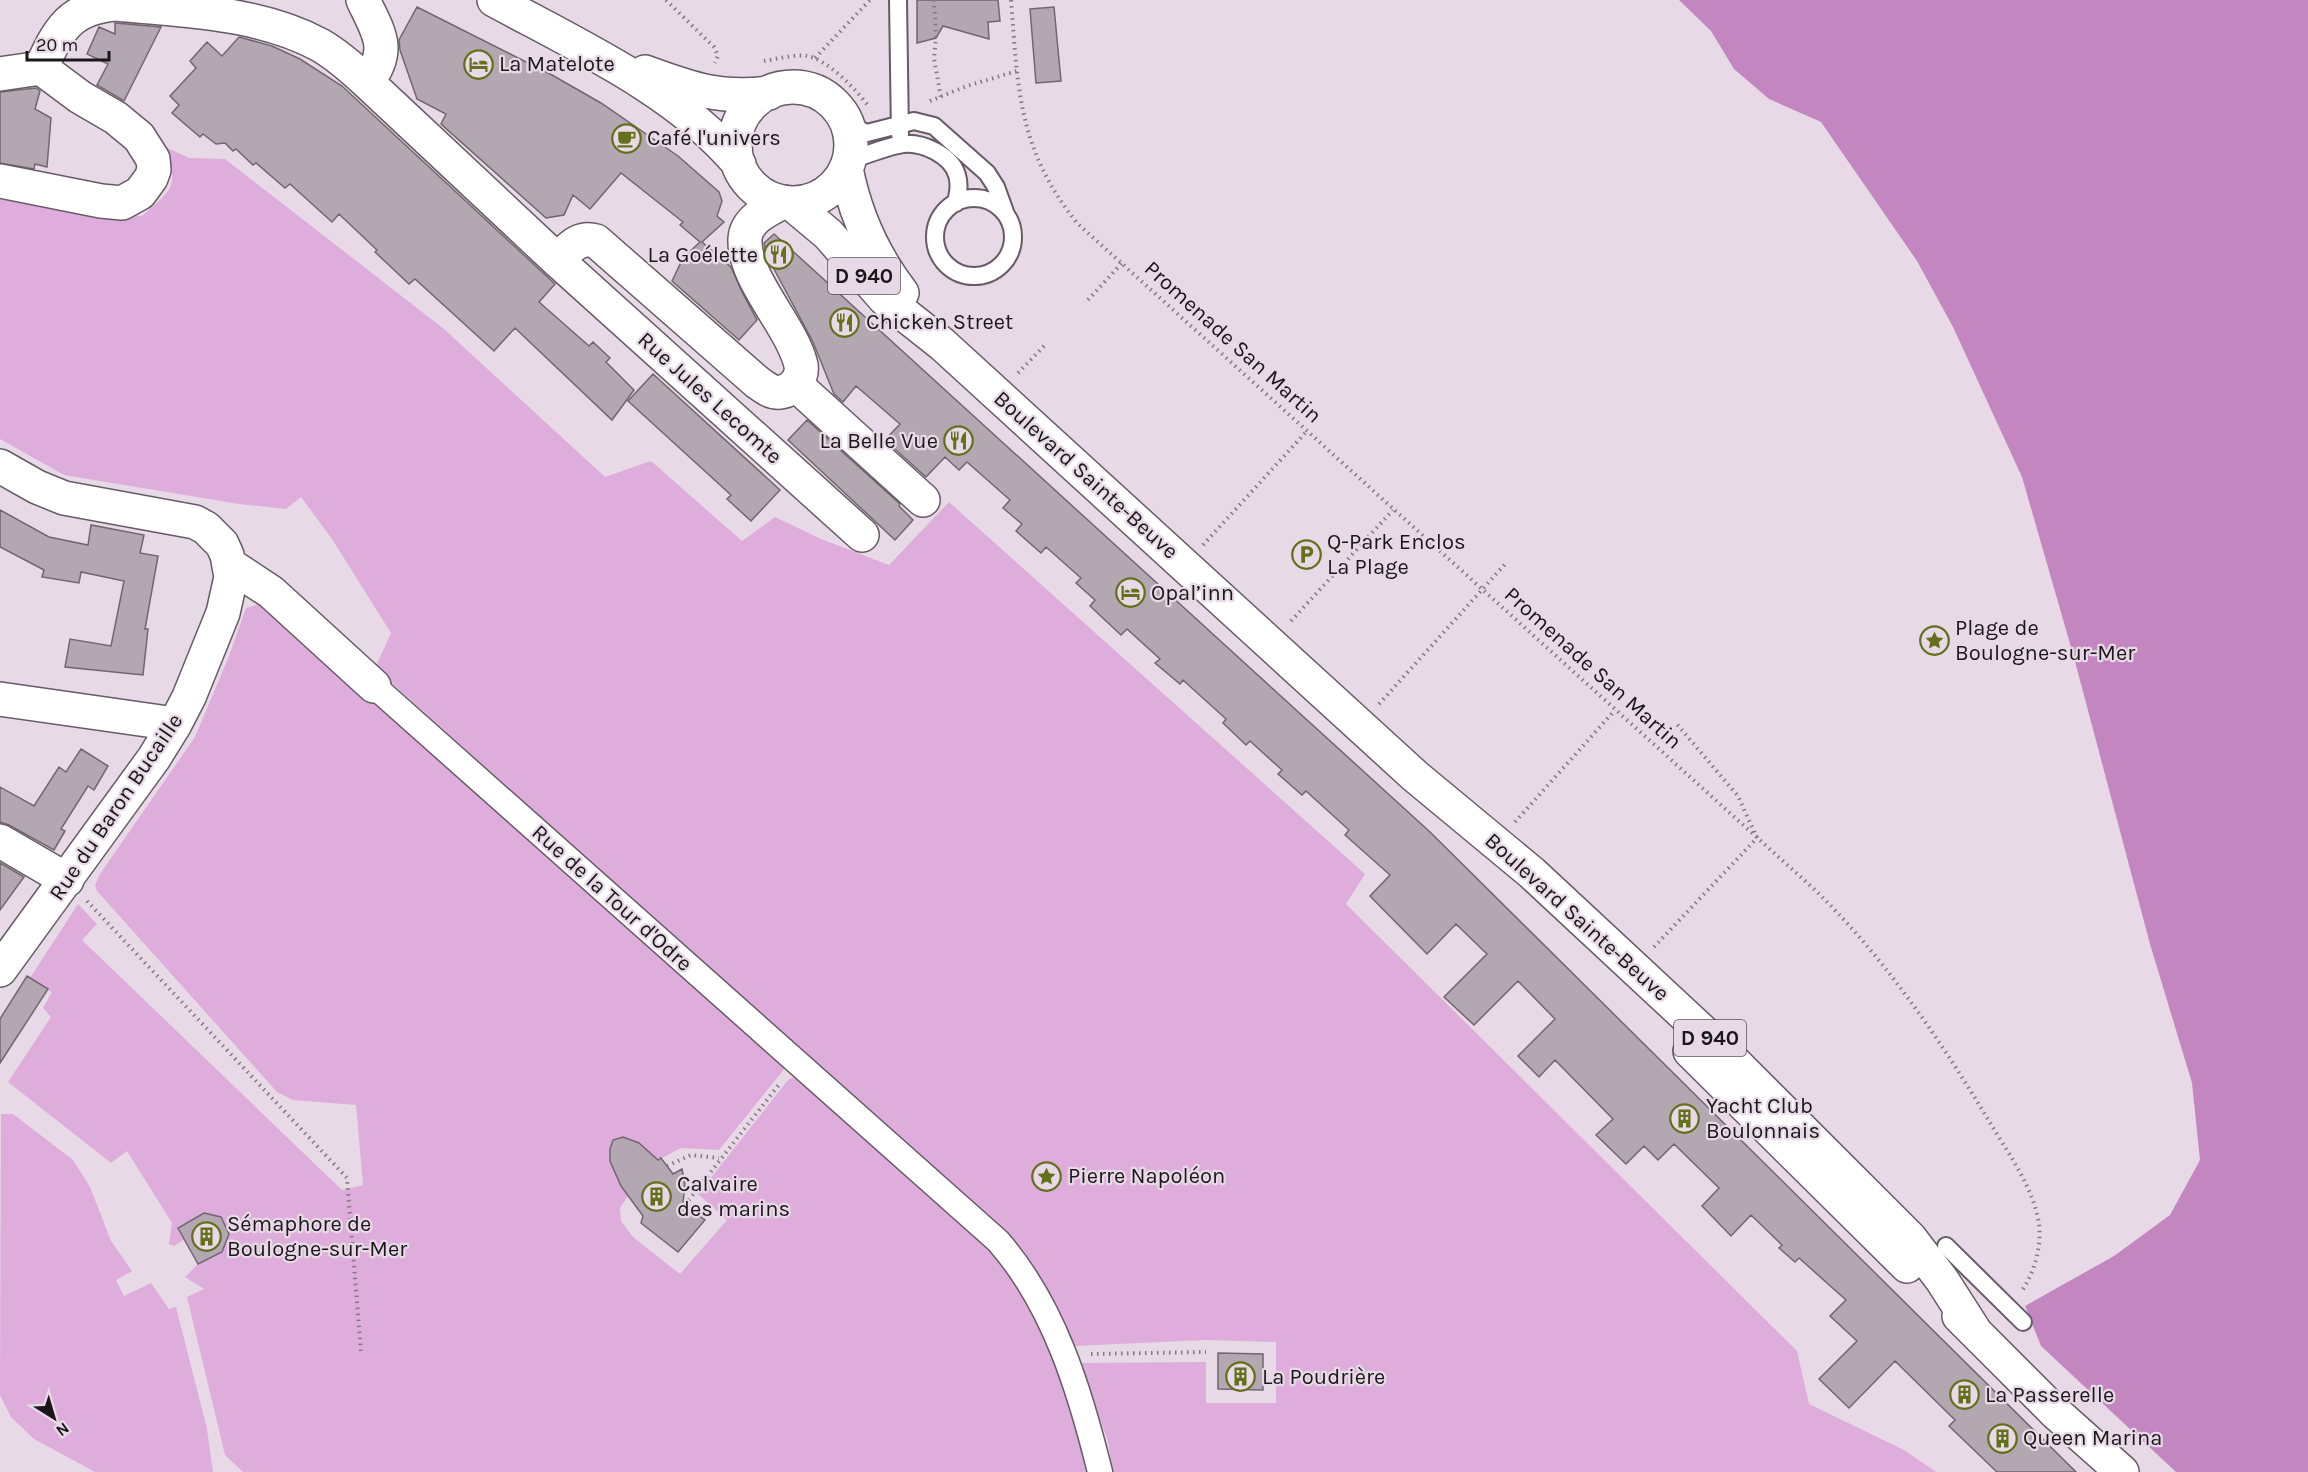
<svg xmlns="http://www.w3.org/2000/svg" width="2308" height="1472" viewBox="0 0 2308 1472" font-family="Karla,sans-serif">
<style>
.green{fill:#deaddc}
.water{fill:#c486c1}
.building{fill:#b3a7b2;stroke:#726671;stroke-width:1.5}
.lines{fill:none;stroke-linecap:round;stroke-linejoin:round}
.service-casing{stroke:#665b66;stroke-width:20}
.pedestrian-casing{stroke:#665b66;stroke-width:27}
.minor-casing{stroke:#665b66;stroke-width:36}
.primary-casing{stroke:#665b66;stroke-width:36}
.path{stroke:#827982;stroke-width:4;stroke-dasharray:1.5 4.5;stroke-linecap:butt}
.service{stroke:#fff;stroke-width:16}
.pedestrian{stroke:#fff;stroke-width:24}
.minor{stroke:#fff;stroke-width:33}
.primary{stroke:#fff;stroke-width:33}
.labels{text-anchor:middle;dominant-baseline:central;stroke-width:4.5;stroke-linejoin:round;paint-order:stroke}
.shield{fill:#e7dae6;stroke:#585157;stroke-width:1.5}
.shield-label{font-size:21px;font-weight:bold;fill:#1a161a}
.poi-label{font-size:22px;fill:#1a161a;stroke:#e7dae6;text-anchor:start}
.street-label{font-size:22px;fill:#1a161a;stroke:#e7dae6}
</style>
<rect width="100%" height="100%" fill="#e7dae6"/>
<path class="green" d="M167,148L189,158L225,159L444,329L605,477L651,461L742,541L775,517L821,539L889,565L949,502L1365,874L1346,904L1797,1351L1809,1404L1904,1450L1936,1472H1113L1108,1442L1081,1363L1206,1362V1403H1276V1342L1206,1340L1075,1346C1057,1305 1040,1276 1013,1240L375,668L391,633L332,539L301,497L286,509L239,504L64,475L0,439V193L98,214L142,216C172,188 178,191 167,148Z
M259,604L281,619L785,1068L719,1150L681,1148L656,1161L639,1143L623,1137L610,1149C610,1166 618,1182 628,1196L620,1208L621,1221L633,1237L680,1274L727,1220L698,1194L788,1080L794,1077L798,1079C840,1116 882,1153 924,1191C955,1218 987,1243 1011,1277C1046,1327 1073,1412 1086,1472H243L225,1455L187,1297L204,1289L185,1277L198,1264L222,1252L229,1234L221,1217L204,1213L178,1227L185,1239L174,1246L169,1244L172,1223L127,1151L111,1163L8,1082L51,1017L43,1008L52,992L30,978L78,904L97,924L82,940L342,1190L363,1185L356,1105L293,1100L277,1092L97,891L95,885L100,874L195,737L229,656L246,608Z
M1,1114H13L73,1160L90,1187L111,1241L132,1271L116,1280L124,1296L151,1283L169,1309L176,1307L207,1429L213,1472H95L34,1439L11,1417L0,1395Z"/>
<path class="water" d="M1679,0H2308V1472H2176L2041,1346L2025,1306L2114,1256L2170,1215L2200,1160L2192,1083L2150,944L2073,654L2022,477L1953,327L1917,261L1821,122L1769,99L1734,69L1711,31Z"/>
<path class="building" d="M917,0H998L1000,21L988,22L989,39L943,26L936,38L917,43Z
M417,7L552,75L601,103L678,156L719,192L722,201L717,216L724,222L702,242L731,267L743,294L757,320L739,340L672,281L683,258L700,242L680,225L683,222L621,173L590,209L573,195L564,215L546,218L441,124L446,114L417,99L400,50L399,40Z
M1054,7L1061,81L1036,83L1030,9Z
M115,23L161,27L124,101L97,85L108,64L87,54L99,27L115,34Z
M239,37L272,46L300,59L342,86L555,284L539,302L589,346L593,342L610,358L606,362L634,390L612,420L515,328L494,351L415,279L409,284L375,252L377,250L339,214L332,222L290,184L285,188L256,163L253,165L236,149L233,151L225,143L216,144L203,134L200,137L172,113L179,105L170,96L196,68L190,61L207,42L222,56Z
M36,88L40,91L35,109L51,118L47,167L35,164L34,169L0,163V92Z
M774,234L1430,832L2076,1472H1997L1949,1426L1955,1420L1895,1361L1849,1408L1819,1379L1857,1341L1830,1316L1846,1300L1799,1258L1795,1262L1779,1248L1782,1245L1751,1215L1731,1236L1702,1206L1719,1188L1674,1144L1658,1160L1644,1146L1626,1164L1596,1135L1613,1119L1555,1060L1539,1077L1518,1056L1555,1019L1518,981L1474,1025L1444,997L1487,954L1456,924L1427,954L1370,896L1390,875L1345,835L1349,830L1306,791L1302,795L1278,774L1282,770L1250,741L1246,745L1223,723L1226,719L1183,680L1180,684L1155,663L1160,659L1127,629L1121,635L1090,606L1095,600L1076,583L1081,578L1046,547L1041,553L1016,531L1022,524L1003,508L1010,500L967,462L959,470L945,457L926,477L885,440L900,424L856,386L843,402L834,394L813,342L767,256L764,243Z
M653,374L780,490L751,521L727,499L731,495L628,401Z
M807,420L900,504L899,506L913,520L895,540L788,440Z
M0,510L49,537L88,545L91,525L144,535L140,553L158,556L145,629H148L143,675L65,667L70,639L111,646L124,581L81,572L79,583L42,577L44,570L0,547Z
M81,749L108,766L94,790L88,786L61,829L65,831L54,850L9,825L0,822V787L34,806L59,767L66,772Z
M0,863L24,877L0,910Z
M27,976L48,989L0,1063V1019Z
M623,1137L639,1143L658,1160L661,1158L673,1174L682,1169L685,1184L683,1204L705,1220L678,1252L641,1223L643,1216L621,1186L610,1161V1149L613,1140Z
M204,1213L221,1217L229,1234L222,1252L198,1264L178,1228Z
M1218,1353L1263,1354V1390L1218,1389Z"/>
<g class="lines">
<defs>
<path id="service" d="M898,0L900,135
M842,115L860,130L867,133L914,121L934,126L987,173L996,187L1005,212
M849,161C866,155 885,147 903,144C923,142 951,155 957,175C960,185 958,193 956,203
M935 237a39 39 0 1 1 78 0a39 39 0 1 1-78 0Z
M1946,1246L2023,1322"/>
<path id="pedestrian" d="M374,686L998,1241C1054,1305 1080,1391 1100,1472"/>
<path id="minor" d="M363,0C379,33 392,50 367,82
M41,68C59,29 70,7 117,4C185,11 259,12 320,45C337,55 352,68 367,82L557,260L862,535
M0,74L41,68
M0,181L101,201L122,203L140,193L151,178L154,170L153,159L139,137L116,118L80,97L41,68
M557,260C570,248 578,236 596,241L757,382C764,387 772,394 781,392C794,390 803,377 801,365C792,326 743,279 745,239C746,220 767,210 783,202
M795,384L923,500
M0,466L37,487L64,498L195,522L206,528L222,544L227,555L231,577L223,613L189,697L175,724L154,758L0,970
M230,565L271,592L374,686
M0,699L175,724
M0,841L67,880"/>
<path id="primary" d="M494,0C577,45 678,91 739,164
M645,72C692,89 718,99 769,93
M735 145a58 58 0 1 1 116 0a58 58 0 1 1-116 0Z
M846,168C855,215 873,255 902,293
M791,203L828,234L885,299L942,344L1415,776L1532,873L1718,1046L1910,1238L1942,1280L1974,1330
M1690,1051L1907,1266
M1959,1316L2056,1413L2122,1472"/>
</defs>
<use href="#service" class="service-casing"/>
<use href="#pedestrian" class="pedestrian-casing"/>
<use href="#minor" class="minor-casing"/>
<use href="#primary" class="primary-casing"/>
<path class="path" d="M666,0L714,47L718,56L715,63
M934,0L936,38L934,58L941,98
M1011,0C1018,89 1018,149 1077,223L1814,889C1884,957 1939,1038 1989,1121C2006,1150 2029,1181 2037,1214C2044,1239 2036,1271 2021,1292
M815,58L870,0
M764,61C777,59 794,54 807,56C827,59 857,90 869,107
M930,101L967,86L1017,71
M1088,300L1122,263
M1018,373L1045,345
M1203,545L1307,431
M1291,621L1393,510
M1379,704L1507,562
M1515,822L1615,710
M87,901L347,1178L361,1352
M1654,947L1757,838L1738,796L1675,722
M667,1166L691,1155L719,1158
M685,1205L781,1082
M1091,1354L1206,1352"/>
<use href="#service" class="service"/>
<use href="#pedestrian" class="pedestrian"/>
<use href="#minor" class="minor"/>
<use href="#primary" class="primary"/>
</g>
<defs>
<symbol id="hotel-ring" viewBox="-11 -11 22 22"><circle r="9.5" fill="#e7dae6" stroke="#63711c" stroke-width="1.5"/><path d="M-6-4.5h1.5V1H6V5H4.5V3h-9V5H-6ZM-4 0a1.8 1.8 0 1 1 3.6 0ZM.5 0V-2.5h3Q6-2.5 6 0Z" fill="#63711c"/></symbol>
<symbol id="cafe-ring" viewBox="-11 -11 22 22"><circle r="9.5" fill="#e7dae6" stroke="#63711c" stroke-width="1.5"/><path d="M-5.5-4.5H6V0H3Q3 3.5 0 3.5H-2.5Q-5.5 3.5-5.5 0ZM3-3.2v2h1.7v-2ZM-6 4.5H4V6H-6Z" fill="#63711c"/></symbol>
<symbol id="restaurant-ring" viewBox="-11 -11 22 22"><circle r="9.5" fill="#e7dae6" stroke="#63711c" stroke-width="1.5"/><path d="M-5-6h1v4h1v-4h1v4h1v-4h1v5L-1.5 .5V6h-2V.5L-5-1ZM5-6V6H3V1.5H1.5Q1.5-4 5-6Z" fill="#63711c"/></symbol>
<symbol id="parking-ring" viewBox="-11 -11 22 22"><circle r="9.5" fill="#e7dae6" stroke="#63711c" stroke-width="1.5"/><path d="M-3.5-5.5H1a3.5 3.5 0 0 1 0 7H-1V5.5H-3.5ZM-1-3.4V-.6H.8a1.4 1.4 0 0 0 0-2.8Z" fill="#63711c"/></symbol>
<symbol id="sight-ring" viewBox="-11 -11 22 22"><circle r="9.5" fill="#e7dae6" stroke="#63711c" stroke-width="1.5"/><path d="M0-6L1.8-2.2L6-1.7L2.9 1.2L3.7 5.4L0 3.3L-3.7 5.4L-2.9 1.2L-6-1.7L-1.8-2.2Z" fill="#63711c"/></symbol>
<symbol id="building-ring" viewBox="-11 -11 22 22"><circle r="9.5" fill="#e7dae6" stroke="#63711c" stroke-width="1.5"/><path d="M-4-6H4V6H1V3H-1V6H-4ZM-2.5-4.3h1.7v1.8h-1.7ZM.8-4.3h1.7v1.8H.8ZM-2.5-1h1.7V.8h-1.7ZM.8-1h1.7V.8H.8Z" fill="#63711c"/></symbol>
</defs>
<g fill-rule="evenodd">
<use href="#hotel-ring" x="462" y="48" width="33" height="33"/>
<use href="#cafe-ring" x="610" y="122" width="33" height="33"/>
<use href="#restaurant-ring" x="762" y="238" width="33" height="33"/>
<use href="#restaurant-ring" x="828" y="306" width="33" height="33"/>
<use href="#restaurant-ring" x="942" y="424" width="33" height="33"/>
<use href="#parking-ring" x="1290" y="538" width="33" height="33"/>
<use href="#hotel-ring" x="1114" y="576" width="33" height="33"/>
<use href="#sight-ring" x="1918" y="624" width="33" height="33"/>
<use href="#building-ring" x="1668" y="1102" width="33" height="33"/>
<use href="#sight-ring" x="1030" y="1160" width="33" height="33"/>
<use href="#building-ring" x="640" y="1180" width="33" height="33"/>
<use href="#building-ring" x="190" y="1220" width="33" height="33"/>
<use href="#building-ring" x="1224" y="1360" width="33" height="33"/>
<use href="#building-ring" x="1948" y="1378" width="33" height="33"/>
<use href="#building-ring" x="1986" y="1422" width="33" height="33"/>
</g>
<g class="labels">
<g class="shield">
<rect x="828" y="258" width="72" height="36" rx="4.5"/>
<rect x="1674" y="1020" width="72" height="36" rx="4.5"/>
</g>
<g class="shield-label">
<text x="864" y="276">D 940</text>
<text x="1710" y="1038">D 940</text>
</g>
<g class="poi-label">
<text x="499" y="64">La Matelote</text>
<text x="647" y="138">Café l'univers</text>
<text x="758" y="255" text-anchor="end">La Goélette</text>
<text x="866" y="322">Chicken Street</text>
<text x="938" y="441" text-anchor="end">La Belle Vue</text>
<text x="1327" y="542">Q-Park Enclos<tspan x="1327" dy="25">La Plage</tspan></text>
<text x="1151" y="593">Opal’inn</text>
<text x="1955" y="628">Plage de<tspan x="1955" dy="25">Boulogne-sur-Mer</tspan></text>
<text x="1706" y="1106">Yacht Club<tspan x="1706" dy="25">Boulonnais</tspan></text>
<text x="1068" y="1176">Pierre Napoléon</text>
<text x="677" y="1184">Calvaire<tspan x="677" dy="25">des marins</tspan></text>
<text x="227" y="1224">Sémaphore de<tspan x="227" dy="25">Boulogne-sur-Mer</tspan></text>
<text x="1262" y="1377">La Poudrière</text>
<text x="1985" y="1395">La Passerelle</text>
<text x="2023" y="1438">Queen Marina</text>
</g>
<g class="street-label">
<text transform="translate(1233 342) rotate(42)">Promenade San Martin</text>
<text transform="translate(710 398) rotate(42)">Rue Jules Lecomte</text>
<text transform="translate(1086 475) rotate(42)">Boulevard Sainte-Beuve</text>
<text transform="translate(1593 668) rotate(42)">Promenade San Martin</text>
<text transform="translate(116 807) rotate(-56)">Rue du Baron Bucaille</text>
<text transform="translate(612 898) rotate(42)">Rue de la Tour d'Odre</text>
<text transform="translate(1577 917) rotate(42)">Boulevard Sainte-Beuve</text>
</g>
</g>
<g transform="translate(54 1418) rotate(143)" stroke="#e7dae6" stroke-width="4.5" paint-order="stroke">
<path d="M0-4.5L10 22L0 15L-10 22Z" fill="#1a161a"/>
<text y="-9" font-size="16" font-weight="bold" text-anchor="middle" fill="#1a161a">N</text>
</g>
<path d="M27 51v9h82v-9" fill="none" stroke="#1a161a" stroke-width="3"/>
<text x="36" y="51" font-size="18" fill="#1a161a" stroke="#e7dae6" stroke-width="4.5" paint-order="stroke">20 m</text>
</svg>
